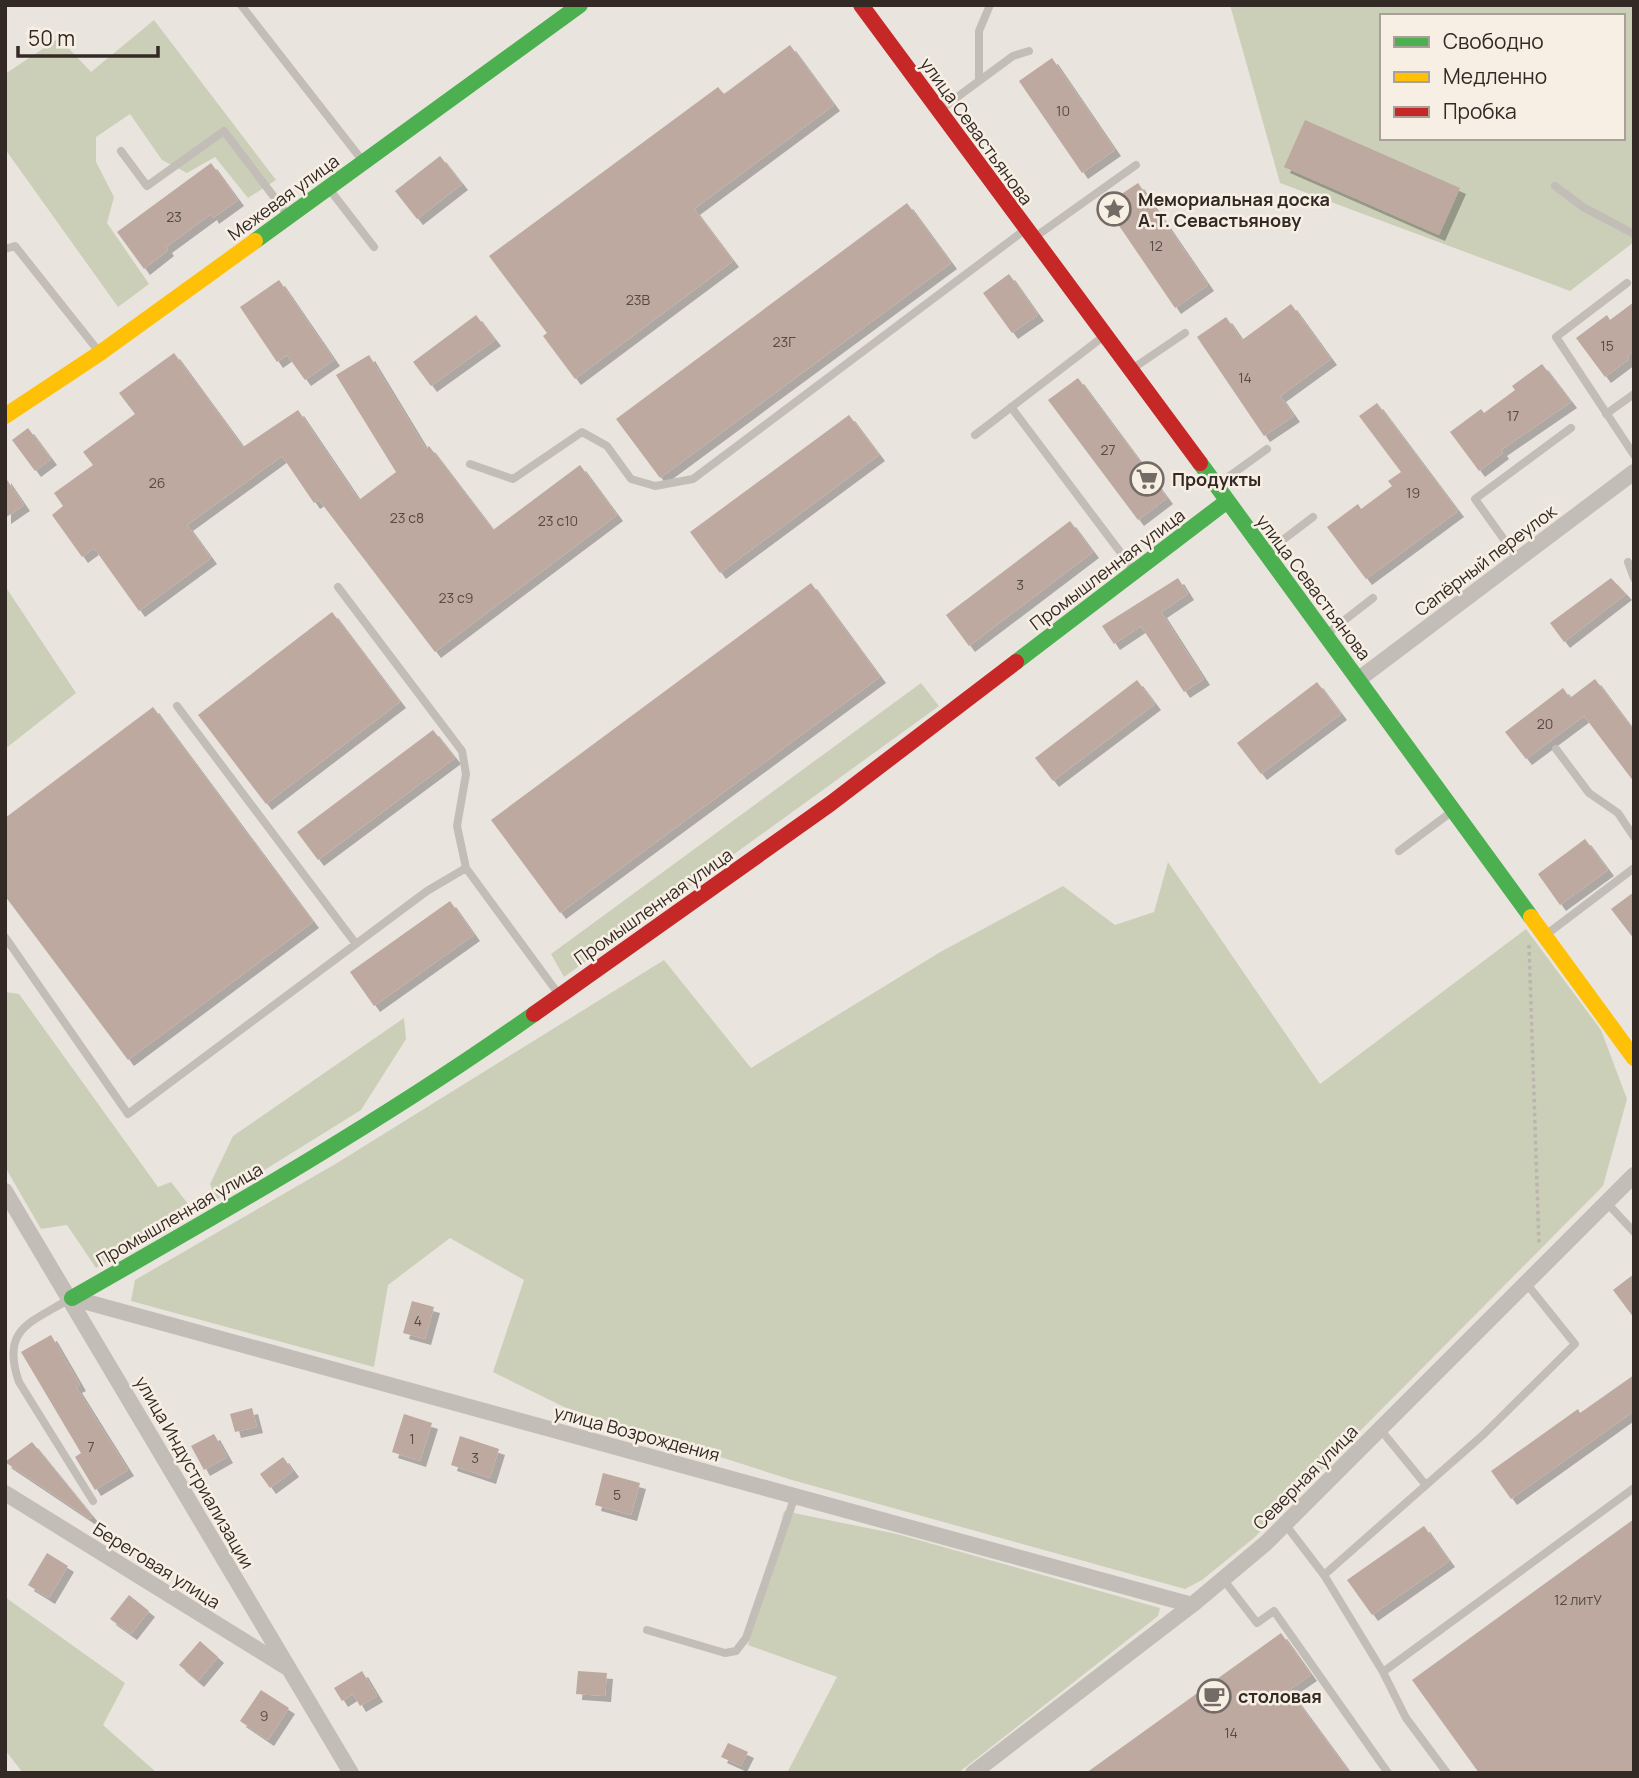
<svg xmlns="http://www.w3.org/2000/svg" width="1639" height="1778" viewBox="0 0 1639 1778" font-family="Manrope,sans-serif">
<style>
.green{fill:#cbcfb8;fill-rule:evenodd}
.building{fill:#bda9a0;filter:url(#shadow)}
.lines{fill:none;stroke-linecap:round;stroke-linejoin:round}
.path{stroke:#bcb5af;stroke-width:3.5;stroke-dasharray:3.5 3.5;stroke-linecap:butt}
.lane{stroke:#c3bdb7;stroke-width:8}
.street{stroke:#c3bdb7;stroke-width:16}
.fast{stroke:#4caf50;stroke-width:16}
.slow{stroke:#ffc107;stroke-width:16}
.jam{stroke:#c62828;stroke-width:16}
.labels{text-anchor:middle;dominant-baseline:central;stroke-width:5;stroke-linejoin:round;paint-order:stroke}
.number-label{font-size:14px;fill:#564a44}
.street-label{font-size:18px;fill:#332a26;stroke:#f8efe4}
.poi-label{font-size:18px;font-weight:bold;fill:#332a26;stroke:#f8efe4;text-anchor:start}
</style>
<defs>
<filter id="shadow"><feDropShadow dx="6" dy="6" stdDeviation="0" flood-color="#0004"/></filter>
</defs>
<rect width="100%" height="100%" fill="#eae4de"/>
<path class="green" d="M1230,5H1634V242L1570,291L1280,183ZM1382,16H1623V138H1382Z
M154,20L276,180L248,198L215,157L187,173L162,160L130,114L96,137V162L114,197L107,223L149,284L118,307L5,149V74L59,38L91,72Z
M5,586L76,693L5,749Z
M921,683L939,706L564,977L551,954Z
M1168,862L1320,1084L1526,929L1601,1030L1627,1099L1603,1186L1255,1537L1202,1580L1185,1589L792,1480L564,1407L493,1372L524,1280L450,1238L388,1285L374,1367L131,1301L135,1280L337,1163L664,960L751,1068L942,951L1063,886L1115,925L1154,912Z
M5,992L19,994L158,1187L171,1182L192,1209L96,1268L67,1225L41,1229L5,1167Z
M404,1018L406,1039L361,1110L216,1200L210,1184L233,1136Z
M784,1511L897,1534L1160,1608L1158,1616L958,1773H787L837,1677L748,1645Z
M5,1597L125,1683L103,1725L157,1773H23L5,1750Z"/>
<path class="building" d="M790,45L834,105L694,209L733,261L575,379L543,336L547,333L489,256L718,87L724,94Z
M1052,58L1115,150L1082,173L1019,81Z
M1305,120L1460,188L1439,235L1284,167Z
M440,156L462,184L417,219L395,191Z
M211,163L238,200L213,218L211,214L166,247L168,250L144,269L117,232Z
M1138,183L1208,285L1175,308L1105,205Z
M907,203L951,263L660,478L616,419Z
M1009,274L1038,315L1012,333L983,293Z
M279,280L334,360L305,380L287,355L277,362L240,307Z
M1634,302V351L1627,356L1629,359L1605,377L1576,338L1607,315L1610,320Z
M1291,304L1331,359L1280,396L1294,416L1264,436L1197,337L1226,317L1242,340Z
M476,315L495,340L431,386L413,362Z
M174,353L243,447L298,410L359,500L396,472L336,375L369,355L426,449L429,446L493,530L580,465L617,515L435,652L319,500L314,503L282,456L187,525L211,558L139,611L94,548L82,557L52,515L63,506L54,493L93,465L83,452L135,414L119,393Z
M1542,364L1571,402L1501,450L1503,453L1479,471L1450,432L1481,409L1484,413L1515,390L1512,386Z
M1078,378L1167,498L1138,520L1048,400Z
M1377,403L1458,511L1366,579L1327,527L1358,504L1361,509L1392,486L1388,481L1401,472L1359,416Z
M849,415L879,455L720,573L690,532Z
M28,428L51,459L35,471L12,440Z
M5,477L24,505L5,518Z
M1070,521L1093,552L969,646L946,615Z
M1178,578L1188,594L1161,612L1204,679L1184,692L1141,626L1114,644L1102,626Z
M1611,578L1626,594L1564,642L1550,623Z
M811,583L880,677L560,913L491,820Z
M332,612L400,702L266,804L198,715Z
M1595,679L1634,731V782L1584,716L1526,759L1505,732L1563,688L1570,698Z
M1137,680L1155,704L1053,781L1035,758Z
M1317,682L1341,714L1261,774L1237,743Z
M153,707L313,922L128,1060L5,896V818Z
M433,730L455,758L318,860L297,832Z
M1585,839L1608,870L1560,905L1538,874Z
M1634,892V939L1611,909Z
M450,901L474,935L374,1006L350,972Z
M1634,1274V1318L1613,1290Z
M412,1301L434,1307L425,1339L403,1333Z
M51,1335L80,1385L76,1387L128,1470L95,1490L75,1457L81,1453L21,1352Z
M1634,1375V1411L1511,1499L1491,1471L1578,1409L1580,1413Z
M252,1408L257,1427L235,1432L230,1414Z
M404,1414L432,1423L420,1461L392,1452Z
M214,1434L227,1457L204,1470L191,1446Z
M460,1436L499,1449L490,1478L451,1465Z
M32,1442L92,1516L90,1519L5,1462Z
M283,1457L293,1471L270,1488L260,1474Z
M603,1473L640,1483L631,1515L595,1505Z
M1634,1519V1773H1479L1412,1680Z
M1424,1526L1449,1561L1372,1615L1347,1580Z
M47,1553L68,1566L49,1598L28,1585Z
M129,1595L149,1611L131,1634L110,1619Z
M1281,1633L1311,1675L1289,1690L1350,1773H1086Z
M200,1641L218,1657L198,1681L179,1665Z
M362,1671L377,1696L360,1706L353,1694L342,1701L334,1688Z
M578,1671L607,1673L605,1696L576,1694Z
M261,1690L289,1708L268,1740L240,1721Z
M728,1743L748,1752L741,1766L721,1757Z"/>
<g class="lines">
<path class="path" d="M1529,945L1539,1245"/>
<path class="lane" d="M241,5L362,160
M979,80V31L990,5
M941,109L1013,56L1029,51
M121,151L147,186L224,131L287,214
M1555,186L1583,207L1634,234
M330,190L374,247
M1035,237L1136,165
M5,249L15,246L100,353
M1627,283L1556,337L1634,455
M1132,369L1185,333
M1011,407L1133,569
M1606,414L1634,394
M975,435L1104,336
M470,464L513,479L582,432L607,446L631,479L655,486L693,479L1026,229
M1217,485L1267,449
M1267,552L1313,517
M1518,559L1475,499L1571,428
M1628,562L1634,578
M338,587L462,751L466,774L457,826L466,868
M1328,633L1373,598
M177,706L356,944
M1556,749L1589,793L1618,813L1634,837
M1399,851L1454,810
M1547,934L1634,868
M5,937L128,1114L427,891L466,868L560,996
M1606,1202L1634,1232
M71,1298C31,1323 0,1328 19,1382L93,1501
M1380,1429L1425,1484
M1285,1524L1324,1575L1383,1672L1406,1718L1447,1773
M1324,1575L1484,1434L1575,1344L1526,1283
M1223,1579L1257,1623L1274,1611L1388,1773
M647,1630L725,1653L736,1651L746,1638L795,1496
M1383,1672L1634,1488"/>
<path class="street" d="M1359,679L1634,472
M5,1191L351,1773
M72,1298L1192,1605
M5,1493L286,1667
M973,1773L1192,1605L1266,1543L1634,1175"/>
<path class="fast" d="M255,241L580,5
M1200,463L1531,917
M1016,662L1226,502
M72,1298C230,1208 386,1119 534,1014"/>
<path class="slow" d="M5,416L100,353L255,241
M1531,917L1634,1058"/>
<path class="jam" d="M861,5L1200,463
M534,1014L830,804L1016,662"/>
</g>
<defs>
<symbol id="sight-ring" viewBox="-11 -11 22 22"><circle r="9.5" fill="#f8efe4" stroke="#736b66" stroke-width="1.5"/><path d="M0-6L1.8-2.2L6-1.7L2.9 1.2L3.7 5.4L0 3.3L-3.7 5.4L-2.9 1.2L-6-1.7L-1.8-2.2Z" fill="#736b66"/></symbol>
<symbol id="supermarket-ring" viewBox="-11 -11 22 22"><circle r="9.5" fill="#f8efe4" stroke="#736b66" stroke-width="1.5"/><path d="M-6-5.5h2.5l.6 2H6L4.5 2H-2.5L-4.4-4H-6ZM-1.5 3.2a1.3 1.3 0 1 0 .1 0ZM3 3.2a1.3 1.3 0 1 0 .1 0Z" fill="#736b66"/></symbol>
<symbol id="cafe-ring" viewBox="-11 -11 22 22"><circle r="9.5" fill="#f8efe4" stroke="#736b66" stroke-width="1.5"/><path d="M-5.5-4.5H6V0H3Q3 3.5 0 3.5H-2.5Q-5.5 3.5-5.5 0ZM3-3.2v2h1.7v-2ZM-6 4.5H4V6H-6Z" fill="#736b66"/></symbol>
</defs>
<g fill-rule="evenodd">
<use href="#sight-ring" x="1095" y="190" width="38" height="38"/>
<use href="#supermarket-ring" x="1128" y="460" width="38" height="38"/>
<use href="#cafe-ring" x="1195" y="1677" width="38" height="38"/>
</g>
<g class="labels">
<g class="number-label">
<text x="1063" y="110">10</text>
<text x="174" y="216">23</text>
<text x="1156" y="245">12</text>
<text x="638" y="299">23В</text>
<text x="784" y="341">23Г</text>
<text x="1607" y="345">15</text>
<text x="1245" y="377">14</text>
<text x="1513" y="415">17</text>
<text x="1108" y="449">27</text>
<text x="157" y="482">26</text>
<text x="1413" y="492">19</text>
<text x="407" y="517">23 с8</text>
<text x="558" y="520">23 с10</text>
<text x="1020" y="584">3</text>
<text x="456" y="597">23 с9</text>
<text x="1545" y="723">20</text>
<text x="418" y="1320">4</text>
<text x="412" y="1438">1</text>
<text x="91" y="1446">7</text>
<text x="475" y="1457">3</text>
<text x="617" y="1494">5</text>
<text x="1578" y="1599">12 литУ</text>
<text x="264" y="1715">9</text>
<text x="1231" y="1732">14</text>
</g>
<g class="street-label">
<text transform="translate(977 131) rotate(54)">улица Севастьянова</text>
<text transform="translate(283 197) rotate(-36)">Межевая улица</text>
<text transform="translate(1485 560) rotate(-37)">Сапёрный переулок</text>
<text transform="translate(1107 569) rotate(-37)">Промышленная улица</text>
<text transform="translate(1314 587) rotate(53)">улица Севастьянова</text>
<text transform="translate(653 906) rotate(-35)">Промышленная улица</text>
<text transform="translate(179 1214) rotate(-30)">Промышленная улица</text>
<text transform="translate(637 1433) rotate(15)">улица Возрождения</text>
<text transform="translate(195 1472) rotate(60)">улица Индустриализации</text>
<text transform="translate(1305 1477) rotate(-45)">Северная улица</text>
<text transform="translate(157 1565) rotate(32)">Береговая улица</text>
</g>
<g class="poi-label">
<text x="1138" y="199">Мемориальная доска<tspan x="1138" dy="21">А.Т. Севастьянову</tspan></text>
<text x="1172" y="479">Продукты</text>
<text x="1238" y="1696">столовая</text>
</g>
</g>
<rect width="1639" height="1778" fill="none" stroke="#332a26" stroke-width="14"/>
<rect x="1380" y="14" width="245" height="126" fill="#f8efe4" stroke="#a9a098" stroke-width="2"/>
<rect x="1394" y="37" width="35" height="10" fill="#4caf50" stroke="#a9a098" stroke-width="2"/>
<text x="1443" y="49" font-size="21" fill="#332a26">Свободно</text>
<rect x="1394" y="72" width="35" height="10" fill="#ffc107" stroke="#a9a098" stroke-width="2"/>
<text x="1443" y="84" font-size="21" fill="#332a26">Медленно</text>
<rect x="1394" y="107" width="35" height="10" fill="#c62828" stroke="#a9a098" stroke-width="2"/>
<text x="1443" y="119" font-size="21" fill="#332a26">Пробка</text>
<path d="M18 46v10h140v-10" fill="none" stroke="#332a26" stroke-width="3.5"/>
<text x="28" y="46" font-size="21" fill="#332a26" stroke="#f8efe4" stroke-width="5" paint-order="stroke">50 m</text>
</svg>
